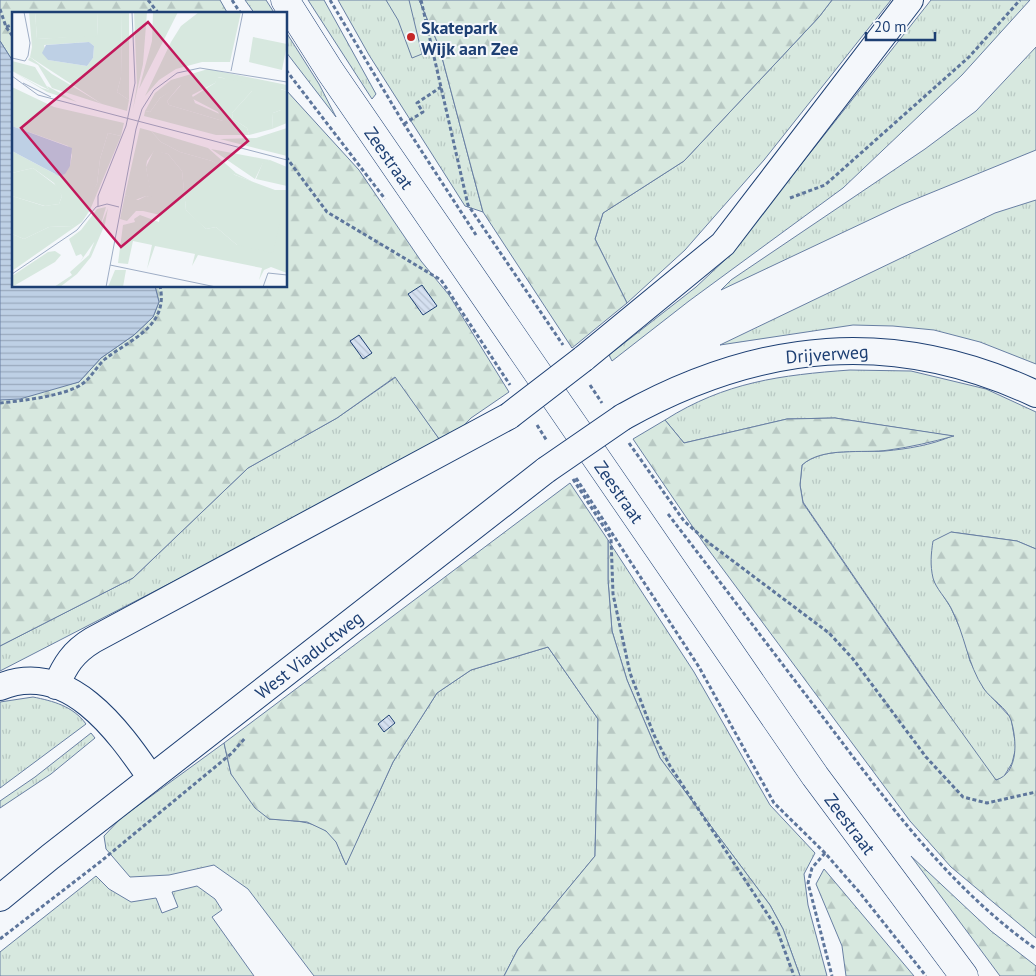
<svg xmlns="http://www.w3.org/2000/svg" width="1036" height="976" viewBox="0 0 1036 976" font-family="'PT Sans',sans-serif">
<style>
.grass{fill:url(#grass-tufts);stroke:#687fa3}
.forest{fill:url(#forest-firs);stroke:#687fa3}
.park{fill:#d7e8df;stroke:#687fa3}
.water{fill:url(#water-rules);stroke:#687fa3}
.building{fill:url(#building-back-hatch);stroke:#1d3f73}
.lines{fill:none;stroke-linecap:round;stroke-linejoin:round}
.minor-casing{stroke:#1d3f73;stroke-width:28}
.major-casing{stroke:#1d3f73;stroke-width:29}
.path{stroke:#5e769c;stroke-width:3;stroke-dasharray:4 2.5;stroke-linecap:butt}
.minor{stroke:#f4f7fb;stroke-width:26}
.major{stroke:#f4f7fb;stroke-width:28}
.minor-bridge-casing{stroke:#1d3f73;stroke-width:28;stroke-linecap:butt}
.minor-bridge{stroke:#f4f7fb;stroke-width:26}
.poi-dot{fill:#c62828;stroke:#f4f7fb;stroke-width:2}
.labels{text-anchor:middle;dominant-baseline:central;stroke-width:4;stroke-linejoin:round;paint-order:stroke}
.poi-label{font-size:18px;font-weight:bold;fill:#1d3f73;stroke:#f4f7fb;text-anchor:start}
.street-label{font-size:18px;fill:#1d3f73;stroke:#f4f7fb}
.inset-road{fill:none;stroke:#9eadc5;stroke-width:1}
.view{fill:#c2185b;fill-opacity:0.15;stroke:#c2185b;stroke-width:2.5}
.inset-edge{fill:none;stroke:#1d3f73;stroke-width:2.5}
</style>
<defs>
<pattern id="grass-tufts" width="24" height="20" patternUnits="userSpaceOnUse" patternTransform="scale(1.25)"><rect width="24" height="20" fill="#d7e8df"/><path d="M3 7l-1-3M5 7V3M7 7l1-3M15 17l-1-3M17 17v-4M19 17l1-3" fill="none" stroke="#b8c8c3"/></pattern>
<pattern id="forest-firs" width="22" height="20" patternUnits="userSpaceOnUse" patternTransform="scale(1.25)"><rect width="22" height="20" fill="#d7e8df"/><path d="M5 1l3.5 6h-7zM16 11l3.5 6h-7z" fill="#b8c8c3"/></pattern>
<pattern id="water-rules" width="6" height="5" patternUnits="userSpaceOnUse" patternTransform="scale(1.25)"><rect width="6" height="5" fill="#bed0e5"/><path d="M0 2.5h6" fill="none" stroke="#9aaabe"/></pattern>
<pattern id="building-back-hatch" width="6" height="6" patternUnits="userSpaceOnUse" patternTransform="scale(1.25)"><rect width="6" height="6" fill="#d5e0f0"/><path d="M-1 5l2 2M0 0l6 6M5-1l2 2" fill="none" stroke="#b6c1d1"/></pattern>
</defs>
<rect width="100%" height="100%" fill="#f4f7fb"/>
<path class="grass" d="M245,0H266L275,14H255Z
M308,0H324L376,94L372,99Z
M338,0H419L439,46L483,212L465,206L369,55Z
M832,0H891L764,160L685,250L627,303L595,239L603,213L684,161L819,17Z
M931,0H1030L962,75L843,188L689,301L612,361L609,355L696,287L727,258Z
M286,32L319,84L336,117L286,52Z
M1036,47V150L901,205L721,290L731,280L925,149L976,111Z
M1036,200V364L980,342L934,330L893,326L853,325L720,345L995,213Z
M850,370L911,371L986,389L1036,412V549L1017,541L951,532L934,581L951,608L963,635L970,661L984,689L1011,718L1016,747L1012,763L1003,778L996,780L985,768L803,502L800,485L802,465C822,447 859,453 885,451C907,449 932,445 952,436L835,418L787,419L684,443L665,420C725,382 781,375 850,370Z
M396,377L442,443L0,671V646L133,578L248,468L337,418Z
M608,540L694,672L770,805L815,853L804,874L808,905L827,976H800L783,929L770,905L660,758L627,680L612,631L608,580Z
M548,647L598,719L595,856L518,949L504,976H314L248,889L214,865L169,875L130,877L106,849L104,836L121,818L224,743L231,774L269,819C292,821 323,819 337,843C340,849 342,858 346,864L393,762L437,693L471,670Z
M33,697C53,701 73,706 86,724L0,788V702Z
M91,733L95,738L51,774L0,808V801L35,777Z
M96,876L109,889L131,902L156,898L162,913L178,907L172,892L197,886L215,899L222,910L212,917L254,976H0V952Z"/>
<path class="forest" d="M0,0H220L228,14H14V63L0,41Z
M419,0H832L819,17L684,161L603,213L595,239L627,303L572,348L483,212L439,46Z
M286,90L359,170L421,261L449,295L509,392L471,418L450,440L442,443L395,377L337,418L248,468L133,578L0,646V400L79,382L101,358L134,335L153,317L159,302L155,286H286Z
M835,418L954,436C932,442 911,447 889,450C863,454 823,446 802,465L800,485L803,503L924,680L996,780C1019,773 1017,740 1011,720C1007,708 991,699 984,689C967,664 965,634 951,608C946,598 936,589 933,578C930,565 931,554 933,541L951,532L1017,541L1036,549V938L951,867L910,821L705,545L633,439L665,420L684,443L787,419Z
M570,483L608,540V580L612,631L627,680L660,758L770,905L783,929L800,976H504L518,949L595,856L598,719L548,647L471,670L437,693L393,762L346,865L336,842L326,831L307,822L269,819L255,808L231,774L224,743Z
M911,856L991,931L1036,966V976H1000Z
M824,869L914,976H846L842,946L816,884Z"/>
<path class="park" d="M386,0H409L422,54L412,58L398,20Z"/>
<path class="water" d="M0,41L14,63V286H155L159,302L153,317L134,335L101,358L79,382L20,399L0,400Z"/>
<path class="building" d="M422,285L437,306L423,315L408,294Z
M359,335L372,353L363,359L350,341Z
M389,715L395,723L384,732L378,724Z"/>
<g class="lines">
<defs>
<path id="minor" d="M583,359L723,244L910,0
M623,417C759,341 893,327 1036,394
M56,686C65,665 73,652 93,640L509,416
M0,687C68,659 118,730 151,778
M0,898L50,857L546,470"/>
<path id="major" d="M285,0L330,71L815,776L964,976"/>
</defs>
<use href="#minor" class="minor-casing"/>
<use href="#major" class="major-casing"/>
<path class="path" d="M148,0L159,14
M232,0L241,14
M330,0L404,124L476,235
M421,0L468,205L563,345
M0,9L6,27L14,38
M55,14H74
M142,14L153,9
M6,27L14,24
M286,70L385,199
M404,124L423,112L417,103L441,87
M286,157L327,212L441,280L510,385
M790,198L825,185L969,57L1020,0
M590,385L602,403
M0,403C20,401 65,396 82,384C91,378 96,367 105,359C131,339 169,326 160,286
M537,425L547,441
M629,443L684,521L709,543L829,633L853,659L926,757L963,797L987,803L1036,792
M576,478L699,667L774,803L825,853L860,893L926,976
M573,479L611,538L613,594L630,673L654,735L670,766L776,927L794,976
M668,514C722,584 775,655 829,725C891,807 951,889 1036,949
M825,853L812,868L808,883L832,976
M0,939L100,862L232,753L245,738"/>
<use href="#minor" class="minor"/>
<use href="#major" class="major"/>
<defs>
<path id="minor-bridge" d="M509,416L583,359
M546,470L623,417"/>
</defs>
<use href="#minor-bridge" class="minor-bridge-casing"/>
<use href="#minor-bridge" class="minor-bridge"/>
</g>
<circle class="poi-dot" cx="411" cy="37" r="5"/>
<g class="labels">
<g class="poi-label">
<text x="421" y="27">Skatepark<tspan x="421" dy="21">Wijk aan Zee</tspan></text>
</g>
<g class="street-label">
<text transform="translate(389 158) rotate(55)">Zeestraat</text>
<text transform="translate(827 354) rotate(-4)">Drijverweg</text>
<text transform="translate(619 492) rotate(55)">Zeestraat</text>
<text transform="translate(309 655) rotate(-38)">West Viaductweg</text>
<text transform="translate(850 824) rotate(53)">Zeestraat</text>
</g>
</g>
<g transform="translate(12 12)">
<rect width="275" height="275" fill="#f4f7fb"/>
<path d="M110,0H117V88L105,80L109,65ZM122,0H135L131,52L121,97L125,73ZM141,0H166L127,77L140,29ZM187,0H229L218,50H190L164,57L147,68L133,84L159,30L169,14ZM18,45L40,62L90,92L40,76L26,53L16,48ZM196,57L275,73V79L269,77V98L261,101L260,117L237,123L235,116L221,107L220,101L240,79L211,66L206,65L203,71L180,83L183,91L210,103L211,109L157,93L155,89L169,73L148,86L138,100L133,99L143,81L159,68ZM0,59L30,76L37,78L35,74L65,90L35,80ZM139,119L196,136L224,161L241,170L216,160L200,149L168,140L149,130ZM96,121L109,124L78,198L70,210L0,259V222L12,227L37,215L60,214L85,172L88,147ZM142,138L156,142L170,159L174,198L194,217L204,215L225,233L275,178V261L259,255L252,258L247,268L250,256L186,243L180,254L183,242L143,234L135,257L140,233L121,229L116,252L106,251L111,213L123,210L122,207L128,203L147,210L148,203L131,199H124L115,209L108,207L113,183L126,188L134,184L139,185L134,155ZM258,148L275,155V174L244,167L251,150ZM21,156L46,175L50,184L47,192L33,194L0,184V161ZM94,195L85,226L68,250L71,245L69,242L64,244L57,227L69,218L85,197ZM96,196L93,212L79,245L65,262L48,275H42L60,263L58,260L77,243ZM43,239L49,243L43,250L0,275V264L36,240ZM103,258H114L111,275H96Z" fill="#d7e8df"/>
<path d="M17,0H23L25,27L86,23L85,0H110L109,65L105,80L117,88L115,99L90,92L18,45L20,35ZM77,30L82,34L81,46L75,54L36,48L32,33ZM241,25L275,32L270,58L237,50ZM0,49L23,55L37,78L0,59ZM205,65L242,72L240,79L220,101L221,107L235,116L237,123H204L132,104L133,99L138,100L148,86L170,71L155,89L157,93L211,109L206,100L179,86L203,71ZM0,75L42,95L112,111L109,124L96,121L88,147L85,172L69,205L60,214L37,215L12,227L0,222V184L32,194L47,192L50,184L42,171L21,156L0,161V139L43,162L58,154L60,143L56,134L0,114ZM268,77L275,79V111L260,117L261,101L269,98ZM128,116L139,119L149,130L168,140L200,149L223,163L263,178H275L261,241L225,233L204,215L194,217L185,209L174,198L170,159L156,142L142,139L135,149L134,155L140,186L134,184L123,188L113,183ZM275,116V144L208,127L244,126ZM199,137L252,147L258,148L251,151L243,167Z" fill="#d7e8df" fill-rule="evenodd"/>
<path d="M23,0H85L86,24L25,27Z" fill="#d7e8df"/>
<path d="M77,30L82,34L81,46L75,54L36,48L30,41L34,33ZM0,114L60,136L58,154L53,162L47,164L0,139Z" fill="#bed0e5"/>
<path class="inset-road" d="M0,46L13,49L16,44L18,31L12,0M219,59L231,0M0,64L26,83L275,148M11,71L39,85M86,194V184L114,114L123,71L120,0M98,253L204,275M0,262L65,218L84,195L95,192L107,195M94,275L124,117L130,97L142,78L165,61L188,56L275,70M251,275L256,261L275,263"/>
<path class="view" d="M136,10L236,129L109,235L9,116Z"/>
<rect width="275" height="275" class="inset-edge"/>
</g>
<path d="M866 32v8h69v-8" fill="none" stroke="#1d3f73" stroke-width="2.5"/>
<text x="874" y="32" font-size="15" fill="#1d3f73" stroke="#f4f7fb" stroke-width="4" paint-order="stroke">20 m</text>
</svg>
